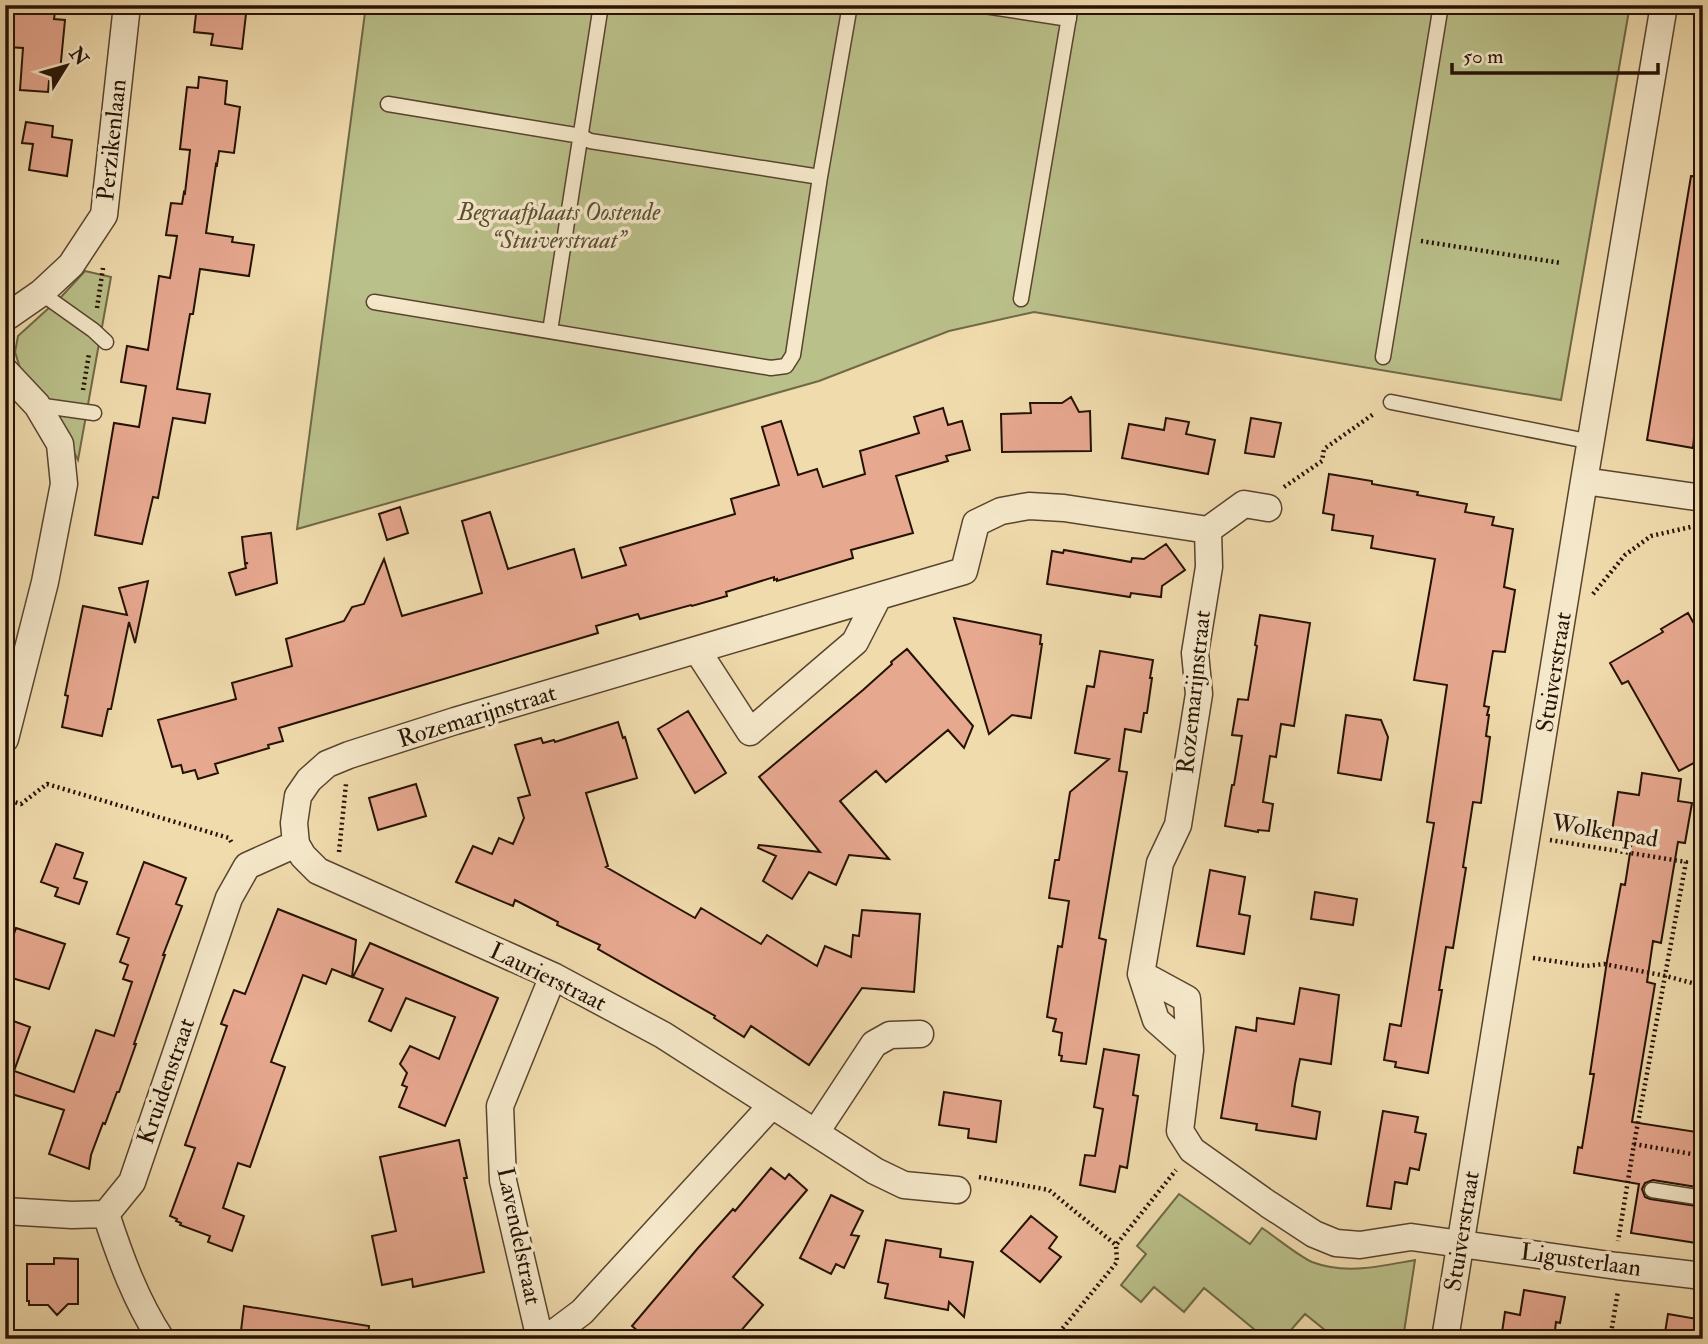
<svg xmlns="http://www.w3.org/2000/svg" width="1708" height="1344" viewBox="0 0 1708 1344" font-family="'IM FELL Double Pica',serif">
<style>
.green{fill:#bac08a;stroke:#706947;stroke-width:2}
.building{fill:#e7a890;stroke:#261204;stroke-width:2}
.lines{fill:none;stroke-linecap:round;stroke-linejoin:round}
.service-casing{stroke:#58442e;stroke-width:17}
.minor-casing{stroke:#58442e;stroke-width:29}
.path{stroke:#261204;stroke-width:4.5;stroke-dasharray:2 3.5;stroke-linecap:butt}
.service{stroke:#f5e8ca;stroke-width:14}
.minor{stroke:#f5e8ca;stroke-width:26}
.labels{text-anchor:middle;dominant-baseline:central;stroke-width:7;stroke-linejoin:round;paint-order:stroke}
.street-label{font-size:24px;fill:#261204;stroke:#f5e8ca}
.park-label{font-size:24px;font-style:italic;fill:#5a4f33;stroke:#f5e8ca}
</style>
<rect width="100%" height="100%" fill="#f0dbad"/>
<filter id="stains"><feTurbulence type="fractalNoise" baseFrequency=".00286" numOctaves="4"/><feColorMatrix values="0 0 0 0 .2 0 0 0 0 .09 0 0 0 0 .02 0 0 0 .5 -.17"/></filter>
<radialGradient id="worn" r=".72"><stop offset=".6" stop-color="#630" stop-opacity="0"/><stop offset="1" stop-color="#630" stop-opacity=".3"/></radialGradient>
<path class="green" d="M366,5H1630L1561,400L1034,312L949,331L819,381L297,529Z
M85,271L111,277L78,460L55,416L20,368L15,352L18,336L62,296Z
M1179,1194L1250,1244L1262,1228C1277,1238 1297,1255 1312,1262C1346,1275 1381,1266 1415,1260L1403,1339H1336L1305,1314L1283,1339H1266L1204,1288L1184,1312L1154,1287L1141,1302L1121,1285L1146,1254L1137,1246Z"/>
<path class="building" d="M11,5H56L54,19L65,20L59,82L49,81L48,92L20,90L23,48L8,47Z
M197,5H247L242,49L211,45L213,34L194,32Z
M199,77L227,81L225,104L240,107L234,153L219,151L217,165L216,164L206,233L233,237L232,242L254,245L249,276L200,269L193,314H190L177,389L210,394L205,423L173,418L158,498L153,497L142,544L95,535L114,423L139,427L146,386L121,382L127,346L148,350L159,276L170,278L177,236L166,235L171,203L182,204L184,192L185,193L190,150L180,149L187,87L198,88Z
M26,122L53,126L52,137L72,140L67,176L29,170L33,144L22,143Z
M1691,176L1703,177V439L1694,438L1693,448L1647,440Z
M1071,397L1079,412L1090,411L1091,451L1002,452L1001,414L1031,413L1030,403H1062Z
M943,408L948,425L962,421L970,450L946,456L948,461L896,476L913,533L851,550L853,558L777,581V579L774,580V577L726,592L727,596L692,606L691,605L640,619L638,614L596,626L598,633L279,728L283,741L268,745L269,748L215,764L218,773L198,779L195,770L183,773L181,765L172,767L158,720L236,699L232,683L292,666L286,639L344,621L352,607L364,604L384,559L402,616L482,593L462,521L490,512L508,569L574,549L582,578L626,565L620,548L735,514L731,499L779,485L762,427L781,421L798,475L817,469L823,487L865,474L860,451L919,433L914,417Z
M1166,418L1189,422L1186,434L1215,440L1208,474L1122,458L1129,424L1164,430Z
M1251,418L1281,423L1274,457L1245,453Z
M1329,474L1372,481V484L1418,492L1417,495L1467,504L1465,512L1494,517L1492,525L1513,529L1504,587L1515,590L1505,652L1493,651L1484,706L1489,707L1487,715H1489L1486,736L1490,737L1481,803L1473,802L1463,867L1466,868L1453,948L1446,947L1439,990H1442L1428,1073L1395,1067L1396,1062L1384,1060L1390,1024L1401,1026L1434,823L1427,822L1447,685L1414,680L1435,559L1371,548L1373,536L1332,530L1334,515L1323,513Z
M400,507L408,533L387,540L379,514Z
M271,533L277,583L236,595L229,573L246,568L245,564L248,563H245L242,537Z
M1166,544L1185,570L1162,586L1161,597L1131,593L1130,597L1047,584L1052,551L1063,553L1064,550L1131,562L1132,558L1144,559Z
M148,581L135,643L129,622L111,709H108L102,736L62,727L68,696L65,695L83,606L127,615L119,588Z
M1688,613L1693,622L1703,617V758L1679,771L1628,681L1622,684L1610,663L1663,632L1661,629Z
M1260,615L1310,623L1294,726L1281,724L1276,757L1270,756L1263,802L1273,804L1269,831L1258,830V832L1225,826L1232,785H1234L1242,736L1232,735L1238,699L1248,700L1257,646L1255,645Z
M954,618L1041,635L1040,644H1042L1031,718L1012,715L989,734Z
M907,649L973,726L964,748L948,730L886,782L876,771L840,801L889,859L849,855L836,885L809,872L792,899L763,881L776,856L758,848L759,845L820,852L759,777L863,690L892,664L891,662Z
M1100,651L1153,660L1150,678H1152L1147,713H1144L1141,732L1125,729L1119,771L1127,772L1099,938L1106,940L1086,1064L1061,1061L1062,1056L1059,1055L1062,1033L1053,1031L1056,1019L1047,1017L1058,946L1062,947L1069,901L1049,898L1055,860H1059L1070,792L1109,759L1075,753L1087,686L1094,687Z
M688,711L726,773L695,793L658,729Z
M1346,715L1381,720L1388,737L1381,780L1338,773Z
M618,722L623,738L625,737L637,778L586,793L608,866L606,867L695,918L701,908L761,944L767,935L817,966L825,946L851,957L853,935L859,936L862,910L920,914L914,992L862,988L809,1065L751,1026L744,1037L714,1018L715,1016L598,949L600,945L557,925L558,922L515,900L513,906L456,882L473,846L492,854L499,838L513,844L524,818L518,798L530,795L515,745L541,738L543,743L554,740L555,742Z
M1642,773L1681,779L1678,801L1692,803L1685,843L1678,842L1661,943L1653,941L1647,982L1655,984L1632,1122L1703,1133V1188L1653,1180L1645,1183L1642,1189L1645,1197L1650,1199L1703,1207V1244L1631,1233L1639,1184L1574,1173L1578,1147L1582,1148L1594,1074H1590L1607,961L1621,884L1625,885L1633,834L1612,831L1618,792L1639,795Z
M416,784L426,816L378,830L369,798Z
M56,844L83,853L74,878L87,882L79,904L55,896L58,888L41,882Z
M144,862L186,878L176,904L182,906L163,955H165L134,1044H136L119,1092H117L105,1124L103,1123L91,1155L89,1169L49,1154L64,1110L5,1092V1018L30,1027L14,1071L74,1092L96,1030L114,1036L132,982L123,979L128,965L120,962L129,938L117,934Z
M1210,870L1245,877L1239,914L1250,916L1244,954L1197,946Z
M1315,892L1357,899L1353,925L1311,919Z
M278,909L356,940L352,977L332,969L326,984L303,975L271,1062L285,1067L250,1167L238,1163L223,1208L244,1216L232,1251L208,1242L210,1236L180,1225L181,1223L176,1221L177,1219L170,1216L195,1148L185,1145L227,1026L221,1024L234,990L245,994Z
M16,928L65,944L49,989L5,976V960Z
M370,943L498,998L445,1126L399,1107L407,1087L402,1085L407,1073L400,1064L410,1046L439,1059L455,1017L406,998L391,1031L369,1021L383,989L353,977Z
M1300,988L1339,995L1331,1064L1300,1059L1295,1084L1292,1106L1320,1112L1316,1139L1256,1130L1257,1124L1221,1118L1236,1027L1256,1031L1257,1018L1294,1024Z
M1104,1049L1139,1055L1133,1095L1138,1096L1127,1168L1120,1166L1115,1192L1080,1185L1085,1155L1095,1156L1103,1109L1094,1107Z
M944,1092L1001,1101L996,1142L968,1138L969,1129L939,1125Z
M1383,1111L1418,1117L1415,1132L1426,1134L1419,1170L1410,1168L1407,1184L1395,1182L1391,1209L1367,1206Z
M459,1140L467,1178H464L484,1272L413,1287L412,1279L382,1285L372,1236L396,1231L380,1157Z
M771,1168L785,1179L789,1174L807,1190L733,1277L763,1305L734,1339H647L632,1326L698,1248L733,1209L735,1211Z
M831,1195L863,1211L851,1235L859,1236L844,1268L836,1264L831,1274L800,1258Z
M1031,1216L1057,1237L1049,1248L1061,1257L1040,1282L1001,1251Z
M886,1240L941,1249L940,1257L973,1262L964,1317L949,1302L948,1310L885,1298L888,1284L878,1282Z
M54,1258L78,1259V1304H68L57,1315L48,1305H29V1301H27V1264H54Z
M1524,1290L1565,1297L1560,1323L1556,1322L1554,1339H1501L1505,1312L1520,1315Z
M244,1306L369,1326L368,1339H240Z
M1668,1314L1703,1320V1339H1664Z"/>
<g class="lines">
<defs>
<path id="service" d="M978,5L1069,19
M388,104L581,136L590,141L820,177
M41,293L93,330L106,342
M1021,299L1071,5
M374,302L771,368L786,366L793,355L820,177L850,5
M550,331L601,5
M1383,357L1441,5
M1391,402L1592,442
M37,405L94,413
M1652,1190L1703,1198"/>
<path id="minor" d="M5,318L41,293L71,265L104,215L127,5
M5,371L37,405L60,444L64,484L45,582L5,739
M1584,481L1703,498
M1208,530L1244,504L1268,508
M697,650L750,732L855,642L878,597
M1141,974L1187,999L1190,1050L1180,1131L1192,1150L1268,1204L1314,1234L1336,1243L1360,1245L1411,1237L1617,1266L1703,1276
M816,1132L874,1044L890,1035L920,1034
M957,1190L904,1185L875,1171L663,1035L553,976L318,871L303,856L296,844L294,823L298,796L309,780L327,764L349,755L455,721L964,571L976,523L1001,511L1029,506L1064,508L1208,530L1209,567L1195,653L1199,694L1178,825L1160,863L1141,974L1156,1020L1190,1050
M5,1211L72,1215L106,1214
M161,1339C136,1301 120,1257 106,1214L132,1182L229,898L247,866L296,844
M540,1339L503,1181L500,1106L553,976
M546,1339L582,1312L772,1105
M1445,1339L1584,481L1664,5"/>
</defs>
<use href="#service" class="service-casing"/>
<use href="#minor" class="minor-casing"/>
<path class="path" d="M1421,241L1561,263
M97,308L103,268
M83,390L89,354
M1284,487L1322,461L1324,449L1375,413
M1593,594L1625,555L1651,536L1695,526
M5,799L21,804L47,784L229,838L233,845
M1550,840L1686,862L1634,1144L1618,1241
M339,852L346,784
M1533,958L1586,966L1604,964L1666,976L1703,986
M1634,1144L1703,1156
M979,1177L1049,1190L1116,1245L1176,1170
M1060,1339L1062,1329L1117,1262L1116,1245
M1610,1339L1618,1291"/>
<use href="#service" class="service"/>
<use href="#minor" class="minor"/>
</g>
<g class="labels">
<g class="street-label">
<text transform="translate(112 140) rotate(-84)">Perzikenlaan</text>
<text transform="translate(1554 672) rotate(-81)">Stuiverstraat</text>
<text transform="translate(1194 692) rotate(-84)">Rozemarijnstraat</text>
<text transform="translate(477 716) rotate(-17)">Rozemarijnstraat</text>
<text transform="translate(1605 831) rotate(9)">Wolkenpad</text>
<text transform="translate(548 977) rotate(26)">Laurierstraat</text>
<text transform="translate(166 1081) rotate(-71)">Kruidenstraat</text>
<text transform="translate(1462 1231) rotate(-81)">Stuiverstraat</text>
<text transform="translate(519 1236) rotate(78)">Lavendelstraat</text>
<text transform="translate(1581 1260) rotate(8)">Ligusterlaan</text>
</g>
<g class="park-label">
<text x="559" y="212">Begraafplaats Oostende<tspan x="559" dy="28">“Stuiverstraat”</tspan></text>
</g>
</g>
<rect width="1708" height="1344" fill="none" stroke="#f0dbad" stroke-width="28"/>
<rect x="7" y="7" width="1694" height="1330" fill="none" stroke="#261204" stroke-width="3.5"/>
<rect x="14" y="14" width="1680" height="1316" fill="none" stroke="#261204" stroke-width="2"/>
<g transform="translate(66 66) rotate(53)" stroke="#f5e8ca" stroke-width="5" paint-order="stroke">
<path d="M0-5L12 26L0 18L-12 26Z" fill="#261204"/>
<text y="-10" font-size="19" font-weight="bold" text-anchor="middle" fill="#261204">N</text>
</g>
<path d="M1452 63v10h206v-10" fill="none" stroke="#261204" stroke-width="3.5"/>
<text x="1463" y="63" font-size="21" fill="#261204" stroke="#f5e8ca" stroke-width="5" paint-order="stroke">50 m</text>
<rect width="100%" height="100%" filter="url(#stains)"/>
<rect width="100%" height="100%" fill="url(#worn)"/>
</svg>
